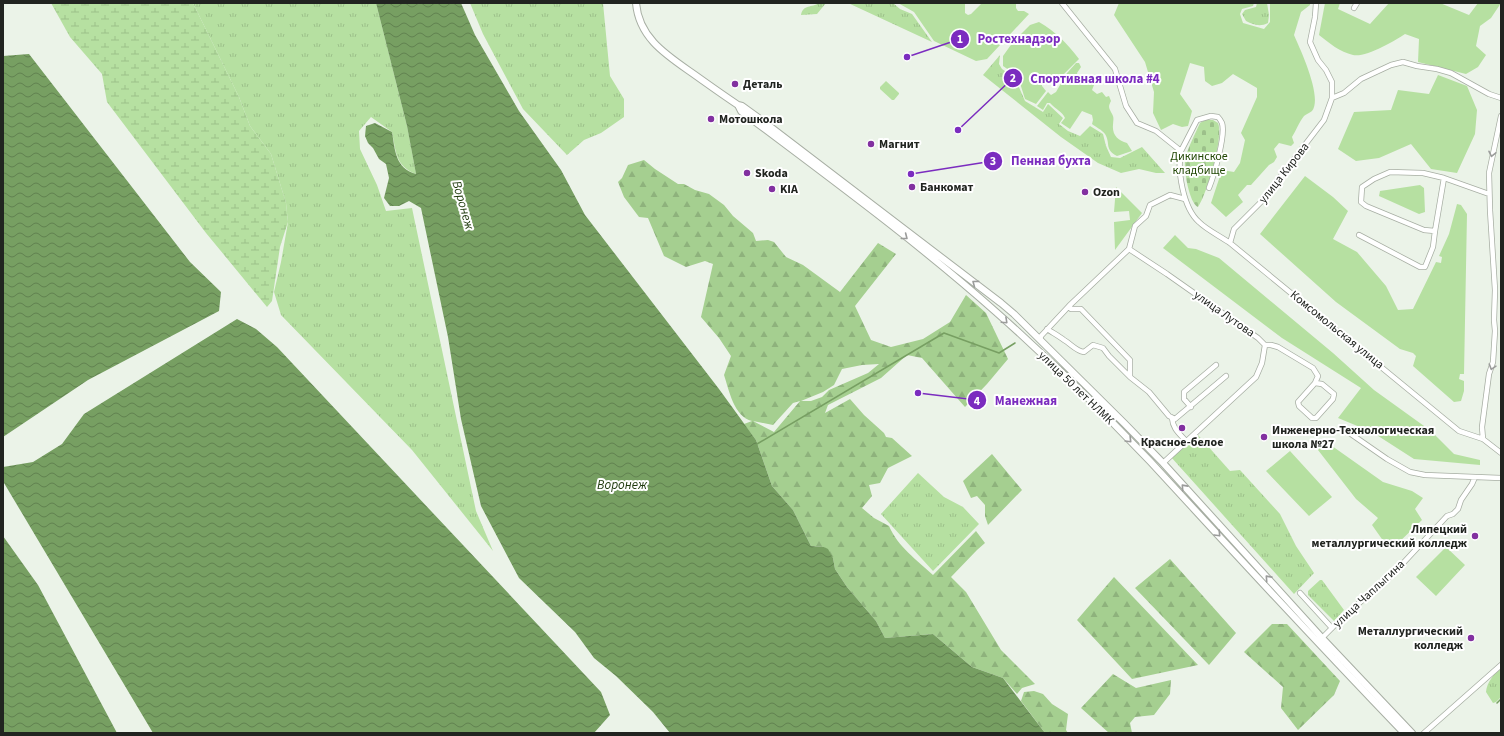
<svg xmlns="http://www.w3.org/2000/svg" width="1504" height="736" viewBox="0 0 1504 736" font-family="'Source Sans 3',sans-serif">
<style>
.grass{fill:url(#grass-tufts)}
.forest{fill:url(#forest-firs);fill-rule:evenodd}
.wetland{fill:url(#wetland-marsh)}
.cemetery{fill:url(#cemetery-stones)}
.green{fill:#b6e0a1}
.water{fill:url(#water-waves)}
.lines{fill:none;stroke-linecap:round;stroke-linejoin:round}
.stream{stroke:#779f62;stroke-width:1.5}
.street-casing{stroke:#a7aea3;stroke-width:6}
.secondary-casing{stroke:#a7aea3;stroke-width:8}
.street{stroke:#fff;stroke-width:4.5}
.secondary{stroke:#fff;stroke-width:6}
.oneway{stroke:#9b9c9b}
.poi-dot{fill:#8230a0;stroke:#fff;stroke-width:1.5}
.labels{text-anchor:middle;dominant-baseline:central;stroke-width:4;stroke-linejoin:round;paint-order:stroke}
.poi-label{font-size:12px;font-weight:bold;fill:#212420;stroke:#fff;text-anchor:start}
.park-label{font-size:12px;fill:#224805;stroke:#fff}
.street-label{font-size:12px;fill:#212420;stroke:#fff}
.water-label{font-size:13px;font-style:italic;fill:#1f3a0e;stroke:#fff}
.leader{fill:none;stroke:#7b2cbf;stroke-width:1.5}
.callout-dot{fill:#7b2cbf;stroke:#fff;stroke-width:1.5}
.mark-label{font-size:12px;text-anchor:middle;font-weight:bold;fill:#fff}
.callout-label{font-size:13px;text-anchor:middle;font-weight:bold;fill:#7b2cbf;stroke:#fff;stroke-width:4;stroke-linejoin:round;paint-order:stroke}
</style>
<defs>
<pattern id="grass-tufts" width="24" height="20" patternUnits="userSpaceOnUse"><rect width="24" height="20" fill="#b6e0a1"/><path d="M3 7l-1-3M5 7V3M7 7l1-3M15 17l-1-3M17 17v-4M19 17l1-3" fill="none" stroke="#9cc08a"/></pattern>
<pattern id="forest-firs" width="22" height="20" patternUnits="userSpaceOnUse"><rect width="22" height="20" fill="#a5cf90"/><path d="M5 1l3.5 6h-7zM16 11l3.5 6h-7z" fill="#8eb27c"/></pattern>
<pattern id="wetland-marsh" width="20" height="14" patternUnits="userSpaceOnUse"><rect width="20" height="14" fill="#b6e0a1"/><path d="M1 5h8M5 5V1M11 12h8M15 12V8" fill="none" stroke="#9cc08a"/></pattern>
<pattern id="cemetery-stones" width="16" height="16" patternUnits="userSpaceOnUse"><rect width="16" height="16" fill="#b6e0a1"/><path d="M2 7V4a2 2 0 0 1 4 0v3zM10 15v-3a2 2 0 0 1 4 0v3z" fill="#9cc08a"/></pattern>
<pattern id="water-waves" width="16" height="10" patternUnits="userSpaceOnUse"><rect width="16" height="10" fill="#779f62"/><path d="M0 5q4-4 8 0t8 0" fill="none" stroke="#618150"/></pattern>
</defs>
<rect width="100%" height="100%" fill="#ebf3e8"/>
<path class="grass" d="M193,3H376L407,126L416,174C395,166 396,151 392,132L371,117L359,131L360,149L377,185L386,211L412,208L476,511L493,551L412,450L281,315L274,292L281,262L288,222L286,203L271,154L250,126L239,97Z
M470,3H603L610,76L624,99V117L601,133L584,140L567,155L523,109L483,34Z
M819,3H826L817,14L801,15C803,4 812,8 819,3Z
M848,3H893L900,9L912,14L932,42Z
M1257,3H1267L1269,15L1268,23C1260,27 1254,25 1246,21L1242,14L1245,10L1256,7Z
M1000,55L999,64L1002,69L1015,78L1025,101L1043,112L1048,104L1063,118L1059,124L1068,131L1080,136L1090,126L1103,134L1106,146L1111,157L1120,158L1142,147L1165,173H1156L1139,169L1121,173L1098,163L1061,137L983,75Z
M1198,435L1230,471L1240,470L1280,514L1296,546L1314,573L1294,594L1171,457Z
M918,473L944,497L963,507L979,524L933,571L881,514Z
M1320,580H1322L1344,610L1334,621L1308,595V591Z
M1501,667V697L1496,702L1493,703L1486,692C1487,682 1494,674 1501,667Z"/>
<path class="forest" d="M644,160L655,169L678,184H684L695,190L709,194L724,205L733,216L753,233L756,241L768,240L774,242L786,257L803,265L840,292L878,243L896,254L855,306L871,340L891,347L923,339L950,322L966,295L986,313L1008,359L987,384L965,407L922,358L907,355L881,378L828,405L825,413L850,399L864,415L884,433L886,437L892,438L912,456L888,468L880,483L869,485L872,496L862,508L874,518L889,526C898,547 917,560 933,575L976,531L985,543L977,550L951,577L966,592L1001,650L1035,684L1022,688L1017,694L1003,678L972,667L933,634L885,638L876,621L847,587L835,569L833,558L824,547L811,546L793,510L772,486L756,440L744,424L752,421C734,417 729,390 724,375L731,356L719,338L701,317L713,264L705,261L686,267L664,256L648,218L639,217L624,197L618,182L622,178L628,165ZM879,364L868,373L829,390L822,397L811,401H801L823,392L834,385L842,369L862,365ZM800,401L774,432L753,421L773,425L793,403Z
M992,454L1022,490L988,525L985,516V505L977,496L971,498L963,481Z
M1170,559L1236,633L1209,665L1135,588Z
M1114,577L1198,665L1132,679L1077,620Z
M1272,624H1287L1340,681L1334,695L1298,730L1281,708L1283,687L1244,652Z
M1113,674L1136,688L1171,680L1170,694L1154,715L1135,717L1130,723L1132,733H1109L1081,708Z
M1034,691L1043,694L1052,704L1068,714L1066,730L1068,733H1045L1021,701L1024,692Z"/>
<path class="wetland" d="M51,3H193L239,97L250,126L271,154L286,203L288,222L280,247L272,301L267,307L206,233L107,102L102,74L70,37Z"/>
<path class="cemetery" d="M1205,120H1213L1218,123C1224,137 1207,194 1198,207C1189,203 1184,170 1185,161C1187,149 1195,134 1200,123Z"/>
<path class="green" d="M898,3H965V13L968,15L971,14L982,3H1016V8L1018,11H1024L1029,14L987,59L976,61L934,41L914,12Z
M1119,3H1254L1253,6L1242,9L1240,14L1243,23L1264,29L1270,22V3H1310V5L1301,12L1294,35C1300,49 1323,97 1312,111C1310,113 1306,114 1304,116C1299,122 1296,131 1292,137L1294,143L1291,146L1279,143L1274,149L1277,157L1274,162L1269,165L1251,185H1247L1238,195L1243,202L1226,217L1211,203L1222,170L1234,172L1240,163L1245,140L1241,133L1257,97V88L1233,74L1222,83L1212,86L1205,81L1204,67L1190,63L1180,94L1192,111L1188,126L1182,127L1173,124L1161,130L1153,113L1154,92L1145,62L1114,15Z
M1325,3H1340L1338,9L1370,24L1389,3H1440L1469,15L1478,3H1501L1491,18L1480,26L1476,46L1486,55L1478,67L1466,74L1418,62L1419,39L1405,34C1395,41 1365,58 1353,55C1340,52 1329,43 1319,35Z
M1039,22C1056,32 1067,43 1079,59L1058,80L1050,75L1042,83V86L1046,91L1036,104L1025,99C1019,80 1020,77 1003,66V56L1013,42L1030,25Z
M1076,63H1079L1081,67L1077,73L1078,76L1085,81L1089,80L1092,75L1095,76L1096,80L1092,90L1097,94L1102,92L1106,97L1109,96L1111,101C1107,108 1110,109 1113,116C1114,119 1113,122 1113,125C1112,135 1118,141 1127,143L1132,151L1117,156C1104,149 1111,144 1105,134C1102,130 1096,127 1092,124L1093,120L1092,115L1082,111L1070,129L1061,123L1065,118C1063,112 1055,109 1050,103H1047L1043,110L1037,106L1048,92L1051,95L1056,92L1060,85V81Z
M1438,75L1467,86L1477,110L1475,134L1457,173L1431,169L1411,144L1379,158L1356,161L1338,149L1354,112L1391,110L1398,90L1429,94Z
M886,81L899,93V94L894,100H892L880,89V87Z
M1305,176L1333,197L1348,211L1333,239L1357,252L1386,286L1398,310L1413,309L1436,262L1441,263L1442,257L1439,256L1449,234L1457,204L1461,205L1467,214L1464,374H1460L1459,379L1464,381V391L1461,401L1454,402L1413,366L1416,356L1413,353L1400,349L1336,302L1260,234Z
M1420,185L1424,188L1425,212L1419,214L1379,196L1380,191Z
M1116,187L1142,213L1115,250L1114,222L1130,220L1129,211L1114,212Z
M1175,235L1188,248L1196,249L1219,258L1333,353L1374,390L1431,431L1454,454L1480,460V465L1414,459L1372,432L1338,418L1361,388L1282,338L1163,248Z
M1325,441L1383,482L1412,491L1423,498L1415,509L1422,520L1394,547L1384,542L1372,525L1378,518L1356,499L1318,450Z
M1290,451L1332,497L1309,516L1266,471Z
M1446,547L1465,565L1436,596L1416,577Z"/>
<path class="water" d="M376,3H461L475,35L519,111L561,170L585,215L719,389L756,440L772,486L793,510L811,546L824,547L828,549L833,558L835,569L847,587L876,621L885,638L933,634L972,667L1003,678L1045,733H670L653,712L616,676L594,658L575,632L519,578L481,506L461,419L448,337L421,208L409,201L399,206H390L384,198L389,178L386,164L379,159L373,148L368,143L365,136L366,126L375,123L392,132C395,150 395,168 416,174L407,126Z
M29,54L190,262L221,292L219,311L88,380L3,437V56Z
M237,319L256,329L277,347L601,692L610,715L594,733H153L4,483L3,467L33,462L62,444L84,414Z
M3,536L38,585L117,733H3Z"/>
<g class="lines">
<path class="stream" d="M757,444L944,333L999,353L1015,343
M1497,703L1501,699"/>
<defs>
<path id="street" d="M1062,3L1115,69L1126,106L1137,123L1156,131L1181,151C1177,170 1183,208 1199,222C1207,230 1220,236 1230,243L1459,431L1483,439L1501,453
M1354,8L1357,3
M1332,98L1344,93L1361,79L1391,65L1403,62L1417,66L1437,69L1451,73L1489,94L1501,98
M1181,151L1197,120L1211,116L1218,117C1220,119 1221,121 1222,123C1226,135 1214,175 1209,188
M1435,231L1444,178
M1359,235L1420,267H1425L1433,247L1435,231L1424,230L1366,206L1361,202L1362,187L1374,179L1390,172L1423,173L1444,178L1489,194
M1230,243L1234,229L1261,202L1324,120L1332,98V82L1326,70L1318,60L1310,42L1315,17L1316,3
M1129,249L1167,274L1258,338L1265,345L1262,363L1256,377L1163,463
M1069,306L1071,309H1081L1130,360V376
M1047,329C1053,333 1059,336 1064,340C1071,344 1076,351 1084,352L1093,345L1103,348L1109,356L1130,377L1149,392L1169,416L1175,419L1226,376
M1040,340L1041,336L1069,306L1129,249L1135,226L1146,216L1150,205L1170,195L1185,199
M1265,345H1271L1278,347L1313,368L1318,376L1315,383L1298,402L1299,406L1312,418H1316L1333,399L1334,394L1322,384L1315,383
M1191,407L1184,399V392L1216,365
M1172,418C1173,429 1179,433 1186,441
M1348,432L1387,459L1410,472L1425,475L1501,478
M1483,439L1482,427L1489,374L1493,362L1495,331L1494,320L1495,290L1490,210L1489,173L1501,116
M1300,593L1332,628
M1322,638L1344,616L1393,574L1447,516L1453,514L1458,509L1461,500L1472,484L1475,477
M1424,733L1501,665"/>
<path id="secondary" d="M636,3C639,39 668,56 695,75C709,85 723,95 738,105L741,111C827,176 915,240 996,312C1066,374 1132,440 1194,509C1263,584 1333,659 1404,733
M738,105L742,106L760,119L1001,303L1014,314L1124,423L1163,463L1322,638L1412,733"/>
</defs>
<use href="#street" class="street-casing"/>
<use href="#secondary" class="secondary-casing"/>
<use href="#street" class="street"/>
<use href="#secondary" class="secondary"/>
</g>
<defs><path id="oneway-chevron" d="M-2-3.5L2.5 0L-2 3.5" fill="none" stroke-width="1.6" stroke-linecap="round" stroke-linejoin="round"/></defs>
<g class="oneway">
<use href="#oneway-chevron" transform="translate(1492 154) rotate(102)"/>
<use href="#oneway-chevron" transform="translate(905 237) rotate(38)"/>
<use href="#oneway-chevron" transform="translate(975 283) rotate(-143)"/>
<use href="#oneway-chevron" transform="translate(1005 321) rotate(43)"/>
<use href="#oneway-chevron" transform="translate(1492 367) rotate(107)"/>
<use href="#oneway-chevron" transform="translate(1129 440) rotate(46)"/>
<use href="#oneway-chevron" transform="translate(1184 487) rotate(-132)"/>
<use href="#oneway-chevron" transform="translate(1218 534) rotate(47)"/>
<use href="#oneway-chevron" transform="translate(1268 578) rotate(-132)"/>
</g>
<g class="poi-dot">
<circle cx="735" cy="84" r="4"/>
<circle cx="711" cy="119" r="4"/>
<circle cx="871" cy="144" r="4"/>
<circle cx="747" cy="173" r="4"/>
<circle cx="912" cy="187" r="4"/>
<circle cx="772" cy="189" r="4"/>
<circle cx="1085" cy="192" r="4"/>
<circle cx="1182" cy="428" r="4"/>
<circle cx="1264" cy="437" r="4"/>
<circle cx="1475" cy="536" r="4"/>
<circle cx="1471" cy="638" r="4"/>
</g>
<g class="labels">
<g class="poi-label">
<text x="743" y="84">Деталь</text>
<text x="719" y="119">Мотошкола</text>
<text x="879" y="144">Магнит</text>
<text x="755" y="173">Skoda</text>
<text x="920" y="187">Банкомат</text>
<text x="780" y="189">KIA</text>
<text x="1093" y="192">Ozon</text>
<text x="1272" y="430">Инженерно-Технологическая<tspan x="1272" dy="14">школа №27</tspan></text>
<text x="1182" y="442" text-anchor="middle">Красное-белое</text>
<text x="1467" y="529" text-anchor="end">Липецкий<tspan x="1467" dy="14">металлургический колледж</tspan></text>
<text x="1463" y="631" text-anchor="end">Металлургический<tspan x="1463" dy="14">колледж</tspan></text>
</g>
<g class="park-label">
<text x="1199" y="156">Дикинское<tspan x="1199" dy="14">кладбище</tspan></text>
</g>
<g class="street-label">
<text transform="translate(1284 173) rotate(-52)">улица Кирова</text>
<text transform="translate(1224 314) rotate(35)">улица Лутова</text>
<text transform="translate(1337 330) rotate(39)">Комсомольская улица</text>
<text transform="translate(1076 388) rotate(44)">улица 50 лет НЛМК</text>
<text transform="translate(1369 594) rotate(-43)">улица Чаплыгина</text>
</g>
<g class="water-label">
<text transform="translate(463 205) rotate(74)">Воронеж</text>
<text x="622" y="485">Воронеж</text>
</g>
</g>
<path class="leader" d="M907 57L960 39M958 130L1013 78M911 174L993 161M918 393L977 400"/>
<g class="callout-dot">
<circle cx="907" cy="57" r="4"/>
<circle cx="958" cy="130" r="4"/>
<circle cx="911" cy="174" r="4"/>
<circle cx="918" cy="393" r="4"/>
<circle cx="960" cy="39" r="10"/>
<circle cx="1013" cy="78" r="10"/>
<circle cx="993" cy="161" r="10"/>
<circle cx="977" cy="400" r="10"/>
</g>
<g class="mark-label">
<text x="960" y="43">1</text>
<text x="1013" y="82">2</text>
<text x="993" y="165">3</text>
<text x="977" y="405">4</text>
</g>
<g class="callout-label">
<text x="1019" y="43">Ростехнадзор</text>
<text x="1095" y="83">Спортивная школа #4</text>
<text x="1051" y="165">Пенная бухта</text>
<text x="1026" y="405">Манежная</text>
</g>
<rect width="1504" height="736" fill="none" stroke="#212420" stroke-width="8"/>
</svg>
